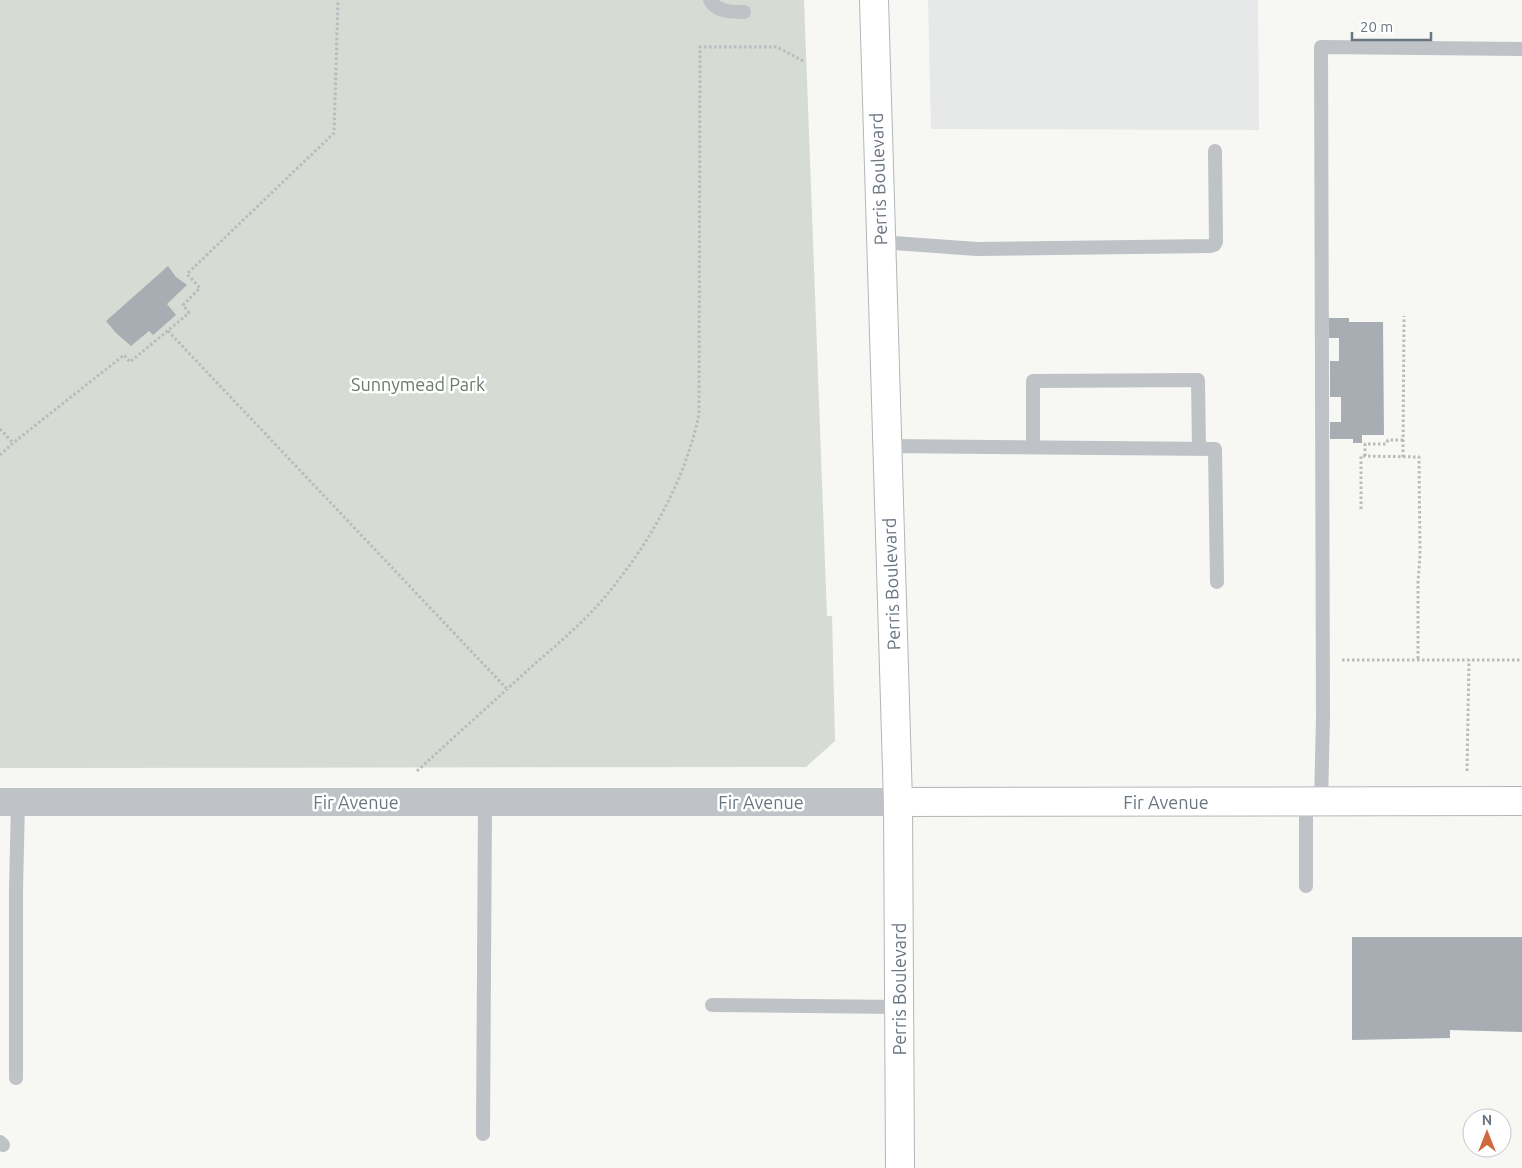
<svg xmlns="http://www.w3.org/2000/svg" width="1522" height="1168" viewBox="0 0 1522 1168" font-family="Ubuntu,sans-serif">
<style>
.built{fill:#e7e9e8}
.green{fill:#d6dbd4}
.building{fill:#a8adb4}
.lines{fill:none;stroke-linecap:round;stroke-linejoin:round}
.secondary-casing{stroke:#b2b6ba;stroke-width:30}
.primary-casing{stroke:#b3b6ba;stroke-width:30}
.path{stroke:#b9bbbe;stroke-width:3;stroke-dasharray:2.5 2.5;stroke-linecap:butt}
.lane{stroke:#bfc2c6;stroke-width:14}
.street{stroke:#bfc2c6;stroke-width:28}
.secondary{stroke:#fff;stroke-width:28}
.primary{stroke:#fff;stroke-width:28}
.labels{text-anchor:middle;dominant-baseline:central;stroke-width:5;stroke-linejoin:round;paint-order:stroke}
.street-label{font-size:18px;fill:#6a7582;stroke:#fff}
.park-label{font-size:18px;fill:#6a7a68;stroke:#fff}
</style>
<rect width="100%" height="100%" fill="#f7f7f4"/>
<path class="built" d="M928,0H1258L1259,130L931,129Z"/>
<path class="green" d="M0,0H804L827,616H832L835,741L806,767L0,768Z"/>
<path class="building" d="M168,266L176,277L187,285L167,304L176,315L153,335L149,331L131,346L116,333L106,321Z
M1328,318H1349V322H1383L1384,435H1362V443H1353V439H1330V422H1341V397H1330V361H1339V338H1329Z
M1352,937H1522V1032L1450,1030V1038L1352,1040Z"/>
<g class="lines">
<defs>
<path id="secondary" d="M898,802L1522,801"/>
<path id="primary" d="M874,0L898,802L900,1168"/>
</defs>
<use href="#secondary" class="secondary-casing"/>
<use href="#primary" class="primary-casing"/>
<path class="path" d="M168,331L507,689
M0,429L13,443
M0,455L13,443L124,355L130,362L189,313L183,305L200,288L187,274L334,133L338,0
M1365,456V444H1386L1388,440H1403
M1403,457L1404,316
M1361,509V456L1419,457L1420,555L1418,582V659
M1342,660H1522
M417,771C454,737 492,703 529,669C555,646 582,624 604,598C648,546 685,482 699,414L700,47H777L805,62
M1467,771L1469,660"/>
<path class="lane" d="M710,0C716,12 732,12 744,12
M880,242L977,249L1210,246L1214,245L1216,242L1215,151
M887,446L1215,449L1217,582
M1033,447V381L1198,380L1199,449
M1306,802V886
M1321,802L1323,718L1321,47L1522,49
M712,1005L899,1007
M16,1078V890L18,802
M483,1134L485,802
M0,1142L3,1145"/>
<path class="street" d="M0,802H898"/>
<use href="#secondary" class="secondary"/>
<use href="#primary" class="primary"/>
</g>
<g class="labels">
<g class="street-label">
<text transform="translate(878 179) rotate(-92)">Perris Boulevard</text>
<text transform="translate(891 584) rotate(-92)">Perris Boulevard</text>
<text x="356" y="802">Fir Avenue</text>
<text x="761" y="802">Fir Avenue</text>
<text x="1166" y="802">Fir Avenue</text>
<text transform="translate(899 989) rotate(-90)">Perris Boulevard</text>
</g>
<g class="park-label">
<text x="418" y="384">Sunnymead Park</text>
</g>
</g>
<g transform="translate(1487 1133)"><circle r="24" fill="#ffffff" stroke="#c3c8cd"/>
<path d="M0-4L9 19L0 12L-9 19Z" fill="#ce6a3d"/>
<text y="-8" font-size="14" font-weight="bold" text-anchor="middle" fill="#6a7582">N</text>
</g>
<path d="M1352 32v8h79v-8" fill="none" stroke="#6a7582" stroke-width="2.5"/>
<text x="1360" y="32" font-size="15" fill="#6a7582" stroke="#ffffff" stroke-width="4" paint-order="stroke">20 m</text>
</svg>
